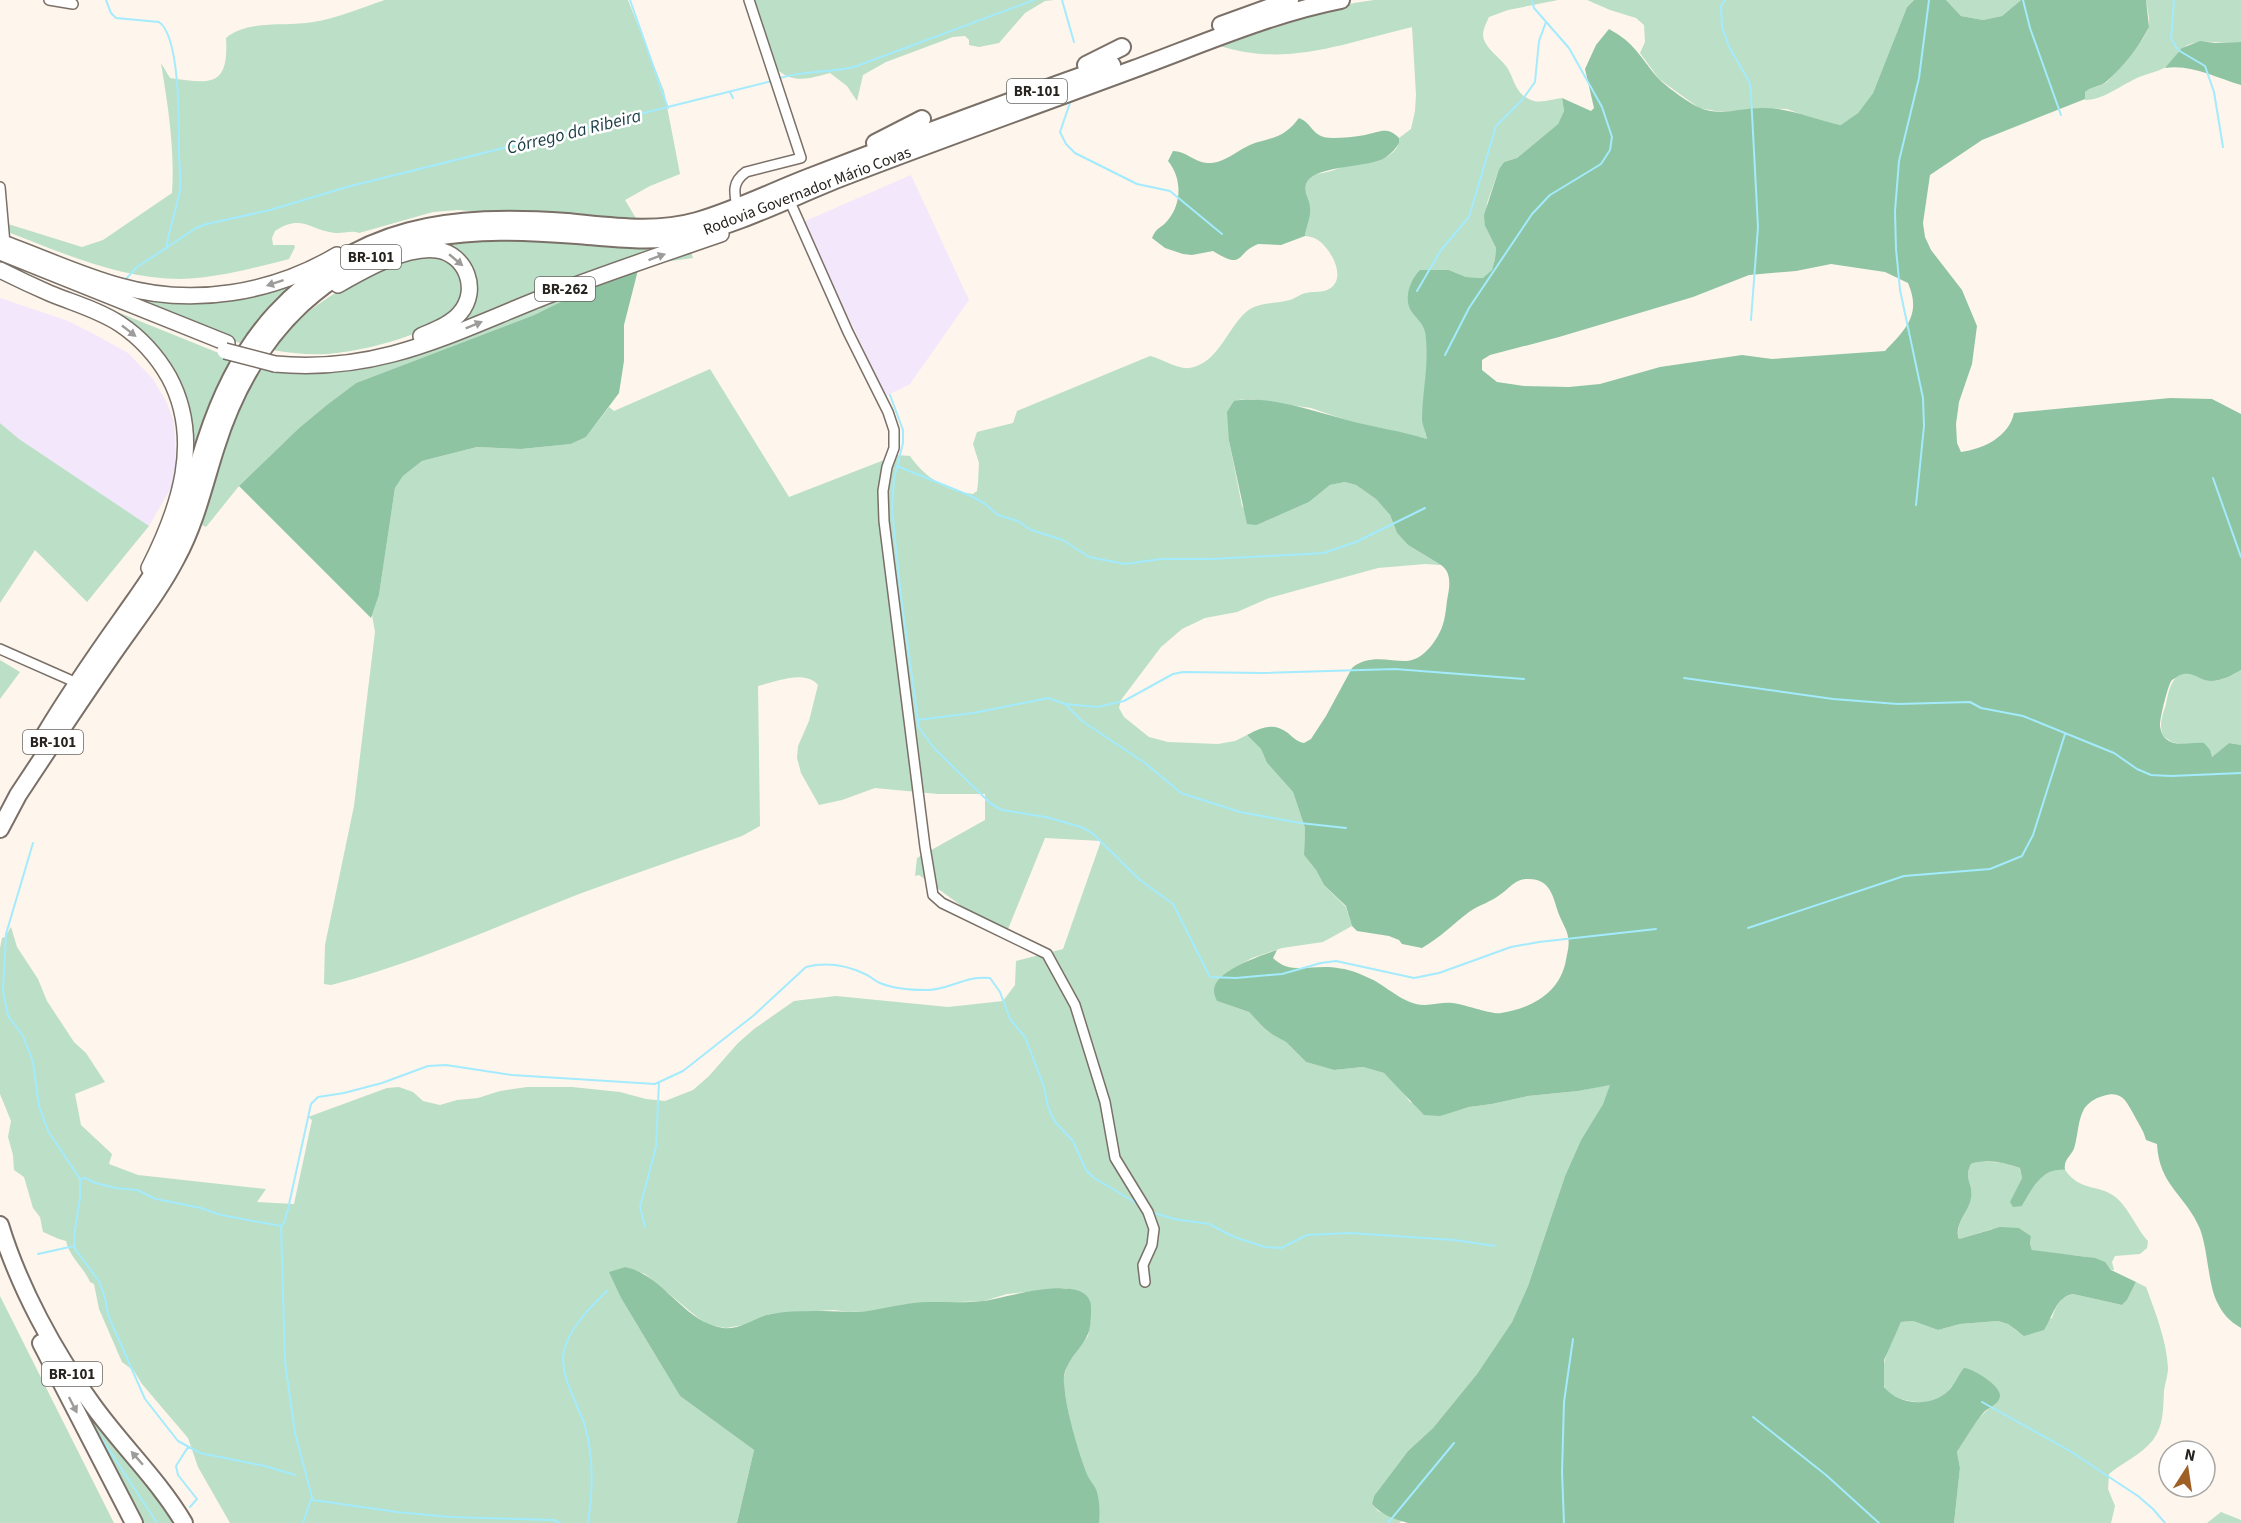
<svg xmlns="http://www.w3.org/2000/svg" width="2241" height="1523" viewBox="0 0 2241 1523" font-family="'Source Sans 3',sans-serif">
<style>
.industrial{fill:#f3e7fc}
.green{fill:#bbdfc7}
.forest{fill:#8ec4a1;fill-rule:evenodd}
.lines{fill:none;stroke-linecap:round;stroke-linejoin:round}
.stream{stroke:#a3ebfd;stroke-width:2}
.minor-casing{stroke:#7a7067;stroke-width:12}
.trunk-casing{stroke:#7a7067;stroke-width:18}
.motorway-casing{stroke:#7a7067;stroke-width:20}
.minor{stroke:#fff;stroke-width:9}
.trunk{stroke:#fff;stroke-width:15}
.motorway{stroke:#fff;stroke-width:16}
.trunk-bridge-casing{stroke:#7a7067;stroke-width:18;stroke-linecap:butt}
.trunk-bridge{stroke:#fff;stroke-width:15}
.oneway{fill:#9e9c9a}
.labels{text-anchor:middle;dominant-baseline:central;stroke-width:5;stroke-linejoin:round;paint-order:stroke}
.shield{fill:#fff;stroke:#686562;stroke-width:1.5}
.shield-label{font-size:15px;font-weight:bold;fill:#27231f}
.street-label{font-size:16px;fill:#27231f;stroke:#fff}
.water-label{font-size:18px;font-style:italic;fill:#193c44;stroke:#fff}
</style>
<rect width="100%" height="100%" fill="#fef5ec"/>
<path class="industrial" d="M911,175L969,300L910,384L886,396L803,222Z
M0,298L68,321L92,333L128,353L153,379L167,403L174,422L176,463L172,486L149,526L19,439L0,423Z"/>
<path class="green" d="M385,0H628L664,91L680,174L650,186L625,200L637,220L620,223L458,210L433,212L359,233C350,230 343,234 335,233C311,231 302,213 275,231L272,238L273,245H294L295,247L289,259C254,268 217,278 181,279C118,279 58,251 0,229L3,214L8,224L82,247L103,240L172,193C175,149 168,106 161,63L170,78C211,84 229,87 226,38C248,19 286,27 313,22C336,19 363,7 385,0Z
M753,0H1054L1045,1L1025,13L999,43L979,47L969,45V40L965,36L953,37L886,62L863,75L857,101L847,86L830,73C811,78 792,85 776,68Z
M1374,0H1558L1508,10L1489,17C1486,24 1481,32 1484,40C1488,50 1499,57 1505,65C1515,76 1513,95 1534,101C1544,103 1552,99 1562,98L1564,111L1558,124L1517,158L1504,162L1499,169L1487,203L1485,226L1496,248L1495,259L1492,270L1484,278L1466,277L1449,270H1420L1410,308L1424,326L1427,343V365L1422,420L1427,439L1346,420L1311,408L1250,399L1237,400L1229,441L1242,506L1257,525L1309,502L1330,485L1345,482L1356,485L1376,499L1390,515L1397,533L1408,545L1441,565L1425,564L1378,568L1269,598L1237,612L1205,618L1182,629L1161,647L1121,700L1119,708L1124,717L1149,737L1168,742L1218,744L1235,741L1247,735L1261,749L1267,763L1293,792L1305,828L1304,855L1316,870L1324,885L1346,907L1352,926L1323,942L1282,948L1252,958L1229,971L1217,1001L1249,1012L1263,1027L1273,1035L1286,1042L1306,1062L1334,1070L1363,1067L1384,1073L1399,1087L1410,1102L1458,1110L1469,1107L1492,1104L1528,1096L1578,1091L1611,1084L1603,1104L1581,1140L1565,1176L1528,1286L1512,1322L1477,1374L1433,1428L1408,1451L1374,1496L1372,1504L1378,1511L1402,1521L1399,1523H1099V1514L1095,1487L1087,1476L1070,1424L1063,1381L1067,1365L1088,1336L1091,1319L1090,1300L1066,1288L1007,1294L984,1301L906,1304L877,1311L848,1312L834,1310L769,1314L749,1324L726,1328L709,1325L697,1317L645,1274L625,1267L610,1272L621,1298L680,1396L754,1450L737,1523H230L198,1467L188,1438L142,1384L134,1371L122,1362L99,1309L94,1284L90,1282C83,1266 70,1258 66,1241L59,1239L43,1232L40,1217L33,1208L24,1177L14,1170L13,1155L8,1137L11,1121L0,1094V948L2,938L5,937L11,927L17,947L38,979L47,1001L74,1042L86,1053L105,1082L75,1094L81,1125L112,1154L109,1164L138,1175L266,1189L257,1202L294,1204L312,1120L308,1117L387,1088L399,1087L413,1092L423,1101L440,1105L457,1100L478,1098L500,1091L527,1087H572L620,1092L646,1099L665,1101L693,1090L709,1076L738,1043L754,1029L794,1001L836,996L948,1007L1003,1001L1015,985L1016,961L1063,949L1101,841L1045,838L1006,934L970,912L919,875L915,876L917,858L985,820V794H938L875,788L842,800L819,805L801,773L797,758L798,746L809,721L818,685C805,669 775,682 758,686L760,826L742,836C688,855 633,874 579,894C497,926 417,963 331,985L324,984L325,945L354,806L375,632L372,615L379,595L395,488L403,476L422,461L477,447L521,449L571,444L586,437L609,407L614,411L710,369L789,497L897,455L910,456C925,478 947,491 973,494L977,491L978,483L979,463L973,444L977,432L1013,423L1017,411L1150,356C1164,359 1180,372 1194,367C1220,359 1227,329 1246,312C1257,302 1276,304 1290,300C1296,298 1300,294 1306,293C1313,291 1323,293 1329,289C1344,281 1336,260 1327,249C1321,241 1316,237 1305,236C1307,222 1314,207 1304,194C1306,187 1306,178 1314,174C1314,174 1323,173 1323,173C1333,171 1341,167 1350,165C1366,161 1399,162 1399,138L1411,129L1415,111L1416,95L1412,27C1344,43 1284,69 1214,44L1354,3Z
M1587,0H1914L1907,7L1873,93L1858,113L1842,125L1820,121L1787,109L1759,108L1738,112L1716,111L1699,108L1659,79L1640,53L1645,42L1644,25L1636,18L1610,10Z
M1946,0H2021L2002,16L1983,20L1961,16Z
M2146,0H2241V42C2225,44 2204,39 2190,44C2178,48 2176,59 2167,66C2161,71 2152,72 2145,75C2125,81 2106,100 2085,100V92C2092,86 2101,87 2107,82C2116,73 2145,40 2148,29C2151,21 2147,8 2146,0Z
M533,239L626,248L671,246L446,331L473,305L477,285L474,271L467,260L439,243L458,240Z
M690,249L693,258L657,263L593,286L534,315L356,383L328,404L299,428L239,486L206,527L202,525L232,427L244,399L263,365L322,370Z
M25,255L155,297L304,276L266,311L240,343L209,332Z
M432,257C445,260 456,266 460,278C478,329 360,352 327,354C308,355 290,353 272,350C280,341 288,331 297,322C326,293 391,259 432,257Z
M21,273L231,358L212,398L194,452L190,451L155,350Z
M0,423L19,439L149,526L87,602L35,550L0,603Z
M0,660L20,672L0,699Z
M2241,670V745L2229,743L2211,758L2184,745L2172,742L2163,736C2159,724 2162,717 2166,704C2169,690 2172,669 2193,674C2199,675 2204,681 2210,681C2221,682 2232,675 2241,670Z
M1981,1161L2002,1163L2020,1168L2022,1178L2012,1199L2022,1206C2032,1189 2042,1167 2065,1170C2081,1192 2097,1184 2114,1196C2128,1206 2136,1228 2148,1241L2147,1248L2140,1254L2115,1256L2112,1262L2114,1270H2112C2093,1249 2058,1259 2032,1250L2030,1244L2031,1236L2019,1228L1992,1229L1959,1239C1954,1224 1969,1212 1971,1197C1974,1184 1963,1179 1971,1164Z
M2136,1282L2146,1287C2155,1311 2167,1342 2168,1368C2168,1375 2165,1383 2164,1391C2163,1408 2164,1425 2153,1440C2141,1455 2123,1462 2109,1474L2108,1489L2115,1506L2111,1523H1954L1960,1468L1957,1452C1968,1434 1978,1414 1997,1403L1952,1386C1947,1393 1939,1400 1930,1402C1918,1404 1886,1399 1884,1385C1879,1361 1892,1342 1901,1322L1913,1321L1938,1330L1960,1324L1998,1321L2008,1324L2018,1332L2052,1318C2056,1306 2060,1297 2073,1294L2122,1305L2127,1300Z
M0,1296L114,1523H0Z
M63,1374L101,1431L144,1479L173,1523H143L116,1476Z
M2221,1512L2241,1520V1523H2207Z"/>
<path class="forest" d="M1914,0H1946L1961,16L1983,20L2002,16L2021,0H2146L2149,27C2139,47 2123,67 2107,81C2101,87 2092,86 2085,92V99L1982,140L1930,175L1923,223L1925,237L1931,250L1962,290L1977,326L1972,364L1959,402L1956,424L1957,443L1961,452C1983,449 2009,437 2014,413L2170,398L2212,399L2241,414V670C2232,675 2222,681 2211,681C2200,681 2193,670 2180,675C2177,677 2175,678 2172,680C2168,684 2160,718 2160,725C2160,728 2162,735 2164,737C2175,749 2191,741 2204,743L2210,750L2212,757L2229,743L2241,745V1328C2229,1321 2223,1314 2217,1302C2208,1284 2208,1250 2200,1229C2186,1195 2159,1186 2157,1144L2146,1140C2143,1129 2139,1125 2134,1115C2126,1101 2122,1090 2103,1096C2095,1098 2088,1103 2084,1109C2078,1120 2078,1134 2075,1145C2073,1156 2063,1158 2065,1170C2042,1167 2032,1189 2022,1206L2013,1207L2010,1202L2022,1178L2020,1168C2005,1163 1985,1158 1971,1164C1963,1179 1974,1184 1971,1198C1969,1212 1953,1225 1959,1239L2000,1227L2019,1228L2031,1236L2030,1244L2032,1250L2095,1258L2105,1262L2111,1270L2136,1282L2127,1300L2122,1305L2073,1294C2056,1297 2053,1316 2044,1330L2024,1336L2008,1324L1998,1321L1960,1324L1938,1330L1913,1321L1901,1322L1884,1360V1387C1898,1405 1931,1408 1948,1391C1955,1385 1958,1375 1964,1368C1974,1369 2001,1386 2000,1396C1999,1405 1989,1407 1984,1412C1975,1422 1964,1441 1957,1452L1960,1468L1954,1523H1408C1395,1519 1381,1515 1372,1504L1374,1496L1408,1451L1433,1428L1477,1374L1512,1322L1528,1286L1565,1176L1581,1140L1603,1104L1610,1085L1578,1091L1528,1096L1492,1104L1469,1107L1440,1116L1424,1115L1384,1073L1363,1067L1334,1070L1306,1062L1286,1042L1273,1035L1263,1027L1249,1012L1217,1001C1216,998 1214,995 1214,991C1213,971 1262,955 1277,950L1273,958C1288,973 1305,967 1324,967C1334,967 1347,969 1355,972C1364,976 1373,979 1380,984C1391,991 1403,1001 1416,1004C1428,1007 1440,1002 1452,1003C1465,1004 1491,1015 1501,1013C1532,1008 1560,993 1566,960C1567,953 1570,945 1568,937C1567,929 1561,921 1558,912C1553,896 1550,878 1527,879C1515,879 1510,888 1501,894C1491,902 1479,905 1469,912C1452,925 1441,937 1422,948L1402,944L1399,940L1389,936L1357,931L1352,926L1346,906L1324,885L1316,870L1304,855L1305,828L1293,792L1267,763L1261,749L1247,735C1261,727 1274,722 1288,733C1293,738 1298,742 1304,743L1311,739L1326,716L1352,668C1368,654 1388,661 1406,661C1422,661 1437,641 1442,627C1446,617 1446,605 1448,595C1450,584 1451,572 1441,565L1408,545L1397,533L1390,515L1376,499L1356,485L1345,482L1330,485L1309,502L1257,525L1247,524L1229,441L1227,412L1234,401C1264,394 1317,412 1347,420C1373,427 1401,431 1427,439C1426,433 1423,427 1422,421C1422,391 1430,362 1425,332C1423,322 1415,318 1410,309C1404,296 1411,279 1420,270H1449L1466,277L1483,278L1492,270L1495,259L1496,248L1485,226L1484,215L1499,169L1504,162L1517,158L1558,124L1564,111L1562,98L1591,111L1594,108L1585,69L1596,45L1609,29C1635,43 1640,57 1657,77C1665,86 1688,102 1698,107C1719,117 1740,108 1761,108C1790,107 1814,120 1841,125L1858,113L1873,93L1907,7ZM1831,264L1885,272L1908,283C1922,315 1905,330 1885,351L1772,359L1742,355L1660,367L1600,384L1569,387L1524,386L1497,382L1482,370V360L1490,355L1559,337L1693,297L1749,275L1796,271Z
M2200,41L2215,43L2241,42V85C2216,78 2192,64 2165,68L2182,48Z
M1299,118C1314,124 1311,138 1333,138C1343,138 1355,137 1365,135C1380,132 1387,126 1399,138V143C1396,148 1392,153 1386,157C1371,168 1315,165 1307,182C1302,193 1310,198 1310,208C1311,217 1306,227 1305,236L1281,245L1258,244C1235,253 1245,271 1213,251L1192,255L1183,254L1165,248L1152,238C1157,226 1161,229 1168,220C1182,203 1182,178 1168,161L1173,151C1186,151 1194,162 1207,163C1224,164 1236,151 1250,145C1262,140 1275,139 1285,132C1291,128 1295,123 1299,118Z
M638,270L624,325V361L619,393L586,437L571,444L521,449L477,447L422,461L403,476L395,488L379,595L371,618L239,486L299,428L328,404L356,383L534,315L593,286Z
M625,1267C664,1275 683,1322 723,1328C741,1330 755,1317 771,1314C795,1310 823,1311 848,1312C868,1313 886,1307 906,1304C931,1300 958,1304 983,1301C1004,1298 1080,1274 1090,1301C1091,1303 1091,1307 1091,1310C1091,1318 1091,1329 1087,1336C1079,1353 1062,1363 1064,1384C1067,1415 1076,1443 1086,1472C1088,1478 1092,1482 1095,1487C1100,1498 1100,1512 1099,1523H737L754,1450L680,1396L621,1298L609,1272Z"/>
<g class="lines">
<path class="stream" d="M106,0L111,13L116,18L159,22C181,37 179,130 179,157C180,169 182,183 179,195C175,213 169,231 166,249
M630,0L668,108
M1062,0L1074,42
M1725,0L1721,6L1722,27L1729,47L1750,83L1751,95L1758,227L1751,320
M2023,0L2030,28L2061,115
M2174,0L2171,39L2178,50L2205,66L2214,92L2223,147
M777,79C801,70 829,73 854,67L1034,0
M730,92L733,98
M1071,100L1060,132L1066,144L1075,153L1137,184L1170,191L1222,234
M125,280L137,267L196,228L207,224L270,210L347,187L772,81
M1417,291L1441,250L1469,217L1496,126L1523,99L1535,82L1539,41L1546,22
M1445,355L1469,308L1532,214L1550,195L1601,164L1610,150L1612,137L1602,107L1569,48L1534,8L1532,0
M890,395L903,430V443L894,479L892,509L901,596L919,728L935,749L991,804L1002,810L1046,817L1081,827L1092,833L1140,880L1173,904L1210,977L1236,978L1282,974L1321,963L1336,961L1414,978L1439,973L1511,947L1539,942L1656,929
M897,466L971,496L984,503L998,515L1018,521L1031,530L1063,540L1089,557L1125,564L1161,559H1212L1324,553L1356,542L1425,508
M2213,478L2241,557
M1916,505L1924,426L1923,398L1900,290L1896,249L1895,211L1899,161L1919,78L1929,0
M1684,678L1833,699L1898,704L1970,702L1981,708L2023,716L2114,753L2137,769L2151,775L2171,776L2241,773
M1065,704L1082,721L1145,763L1181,793L1240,812L1300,823L1346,828
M917,720L973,713L1048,698L1065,704L1097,707L1124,701L1173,674L1183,672L1262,673L1395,669L1524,679
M33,843L6,934L3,991L8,1016L23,1036L33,1062L39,1106L48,1131L80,1179V1198L74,1236L75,1249L99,1281L105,1298L108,1315L145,1399L178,1441L200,1453L265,1466L295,1475
M1748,928L1904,876L1990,869L2022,856L2033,835L2065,734
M80,1179L85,1178L95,1183L116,1188L137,1190L156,1199L201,1208L221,1215L281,1226
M1155,1213L1174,1219L1209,1224L1234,1237L1265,1247L1281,1248L1307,1235L1350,1233L1454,1240L1495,1246
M645,1227L640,1207L656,1147L659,1082
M38,1254L74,1246
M1982,1402L2070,1451L2106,1475L2138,1496L2153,1509L2165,1523
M1753,1417L1826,1475L1879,1523
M94,1427L157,1523
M188,1447L176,1466L178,1475L197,1499L190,1507
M313,1500L397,1512L449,1517L554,1520L560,1523
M303,1523L312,1497L295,1433L285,1362L281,1226L284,1223L288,1209L311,1104L318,1097L344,1093L382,1083L428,1066L446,1065L512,1075L655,1084L683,1071L753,1016L806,967C826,962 846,965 865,974C870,976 875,981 880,983C894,989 912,990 926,990C948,991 965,975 990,978L1000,992L1010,1019L1025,1037L1044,1087L1048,1107L1055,1122L1073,1141L1086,1170L1094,1178L1138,1204
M588,1523C593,1491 594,1458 585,1426C578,1405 564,1383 563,1360C563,1334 590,1307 607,1291
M1388,1523L1454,1443
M1564,1523L1562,1472L1564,1402L1573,1339"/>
<defs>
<path id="minor" d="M49,0L73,4
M0,187L5,244
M791,204L848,332L888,412L894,430V448L887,467L883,491L884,521L925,847L933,895L942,903L1047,954L1075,1005L1105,1102L1115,1158L1148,1212L1154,1229L1152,1245L1143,1265L1145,1282
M737,207C734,192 732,182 746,172L801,158L749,0
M0,649L77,683"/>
<path id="trunk" d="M0,242C40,256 79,275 120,286C193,307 273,293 337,255
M0,252L227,343
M0,270C16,278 33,286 49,293C73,303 99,310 120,324C141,338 157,356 169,377C203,440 179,509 149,568
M338,285C364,270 406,246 437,250C466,254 480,290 460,313C451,324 434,330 421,336
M275,364C381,374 454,332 549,295C606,273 663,254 721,234"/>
<path id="motorway" d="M1221,25L1290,0
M1086,65L1122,47
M875,143L922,119
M44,736C68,696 94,658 121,620C139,594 159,568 173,539C188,507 195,473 206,440C221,394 242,350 275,314C358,224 452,214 567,222C610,226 655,233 697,221C735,210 771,192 807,178C908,139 1010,101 1112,65
M0,829L18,795C49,748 80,701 112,655C134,623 159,592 177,557C196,522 204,484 216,447C233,393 260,343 302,304C385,228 471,227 577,235C613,238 649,243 686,236C736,226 794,196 843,177C939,140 1037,105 1134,69C1202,44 1270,14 1341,0
M0,1225C19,1287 54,1352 92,1404C122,1446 157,1478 184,1523
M41,1343L134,1523"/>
</defs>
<use href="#minor" class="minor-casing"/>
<use href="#trunk" class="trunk-casing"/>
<use href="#motorway" class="motorway-casing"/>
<use href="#minor" class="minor"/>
<use href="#trunk" class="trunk"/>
<use href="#motorway" class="motorway"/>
<defs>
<path id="trunk-bridge" d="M225,351L275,364"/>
</defs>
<use href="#trunk-bridge" class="trunk-bridge-casing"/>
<use href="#trunk-bridge" class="trunk-bridge"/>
</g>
<defs><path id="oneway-solid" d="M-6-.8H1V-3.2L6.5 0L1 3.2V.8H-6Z" transform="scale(1.5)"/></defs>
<g class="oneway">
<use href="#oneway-solid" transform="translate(657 257) rotate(-20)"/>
<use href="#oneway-solid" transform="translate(456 260) rotate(40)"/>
<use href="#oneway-solid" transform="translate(275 283) rotate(162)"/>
<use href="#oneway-solid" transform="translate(474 325) rotate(-22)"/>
<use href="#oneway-solid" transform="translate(129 331) rotate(38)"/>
<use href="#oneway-solid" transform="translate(73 1405) rotate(63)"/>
<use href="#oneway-solid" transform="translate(137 1458) rotate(-131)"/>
</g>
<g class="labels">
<g class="shield">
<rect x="1007" y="79" width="60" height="24" rx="4.5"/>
<rect x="341" y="245" width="60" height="24" rx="4.5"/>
<rect x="535" y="277" width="60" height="24" rx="4.5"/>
<rect x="23" y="730" width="60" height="24" rx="4.5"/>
<rect x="42" y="1362" width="60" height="24" rx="4.5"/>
</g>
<g class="shield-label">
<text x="1037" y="91">BR-101</text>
<text x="371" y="257">BR-101</text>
<text x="565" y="289">BR-262</text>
<text x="53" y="742">BR-101</text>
<text x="72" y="1374">BR-101</text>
</g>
<g class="street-label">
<text transform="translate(807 191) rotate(-21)">Rodovia Governador Mário Covas</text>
</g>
<g class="water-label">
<text transform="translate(574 132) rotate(-14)">Córrego da Ribeira</text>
</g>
</g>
<g transform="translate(2187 1469) rotate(12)"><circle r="28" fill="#ffffff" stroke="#a9a7a5" stroke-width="1.5"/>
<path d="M0-4.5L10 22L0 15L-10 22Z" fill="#9e6026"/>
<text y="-9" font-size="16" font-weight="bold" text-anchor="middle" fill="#27231f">N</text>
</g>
</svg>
